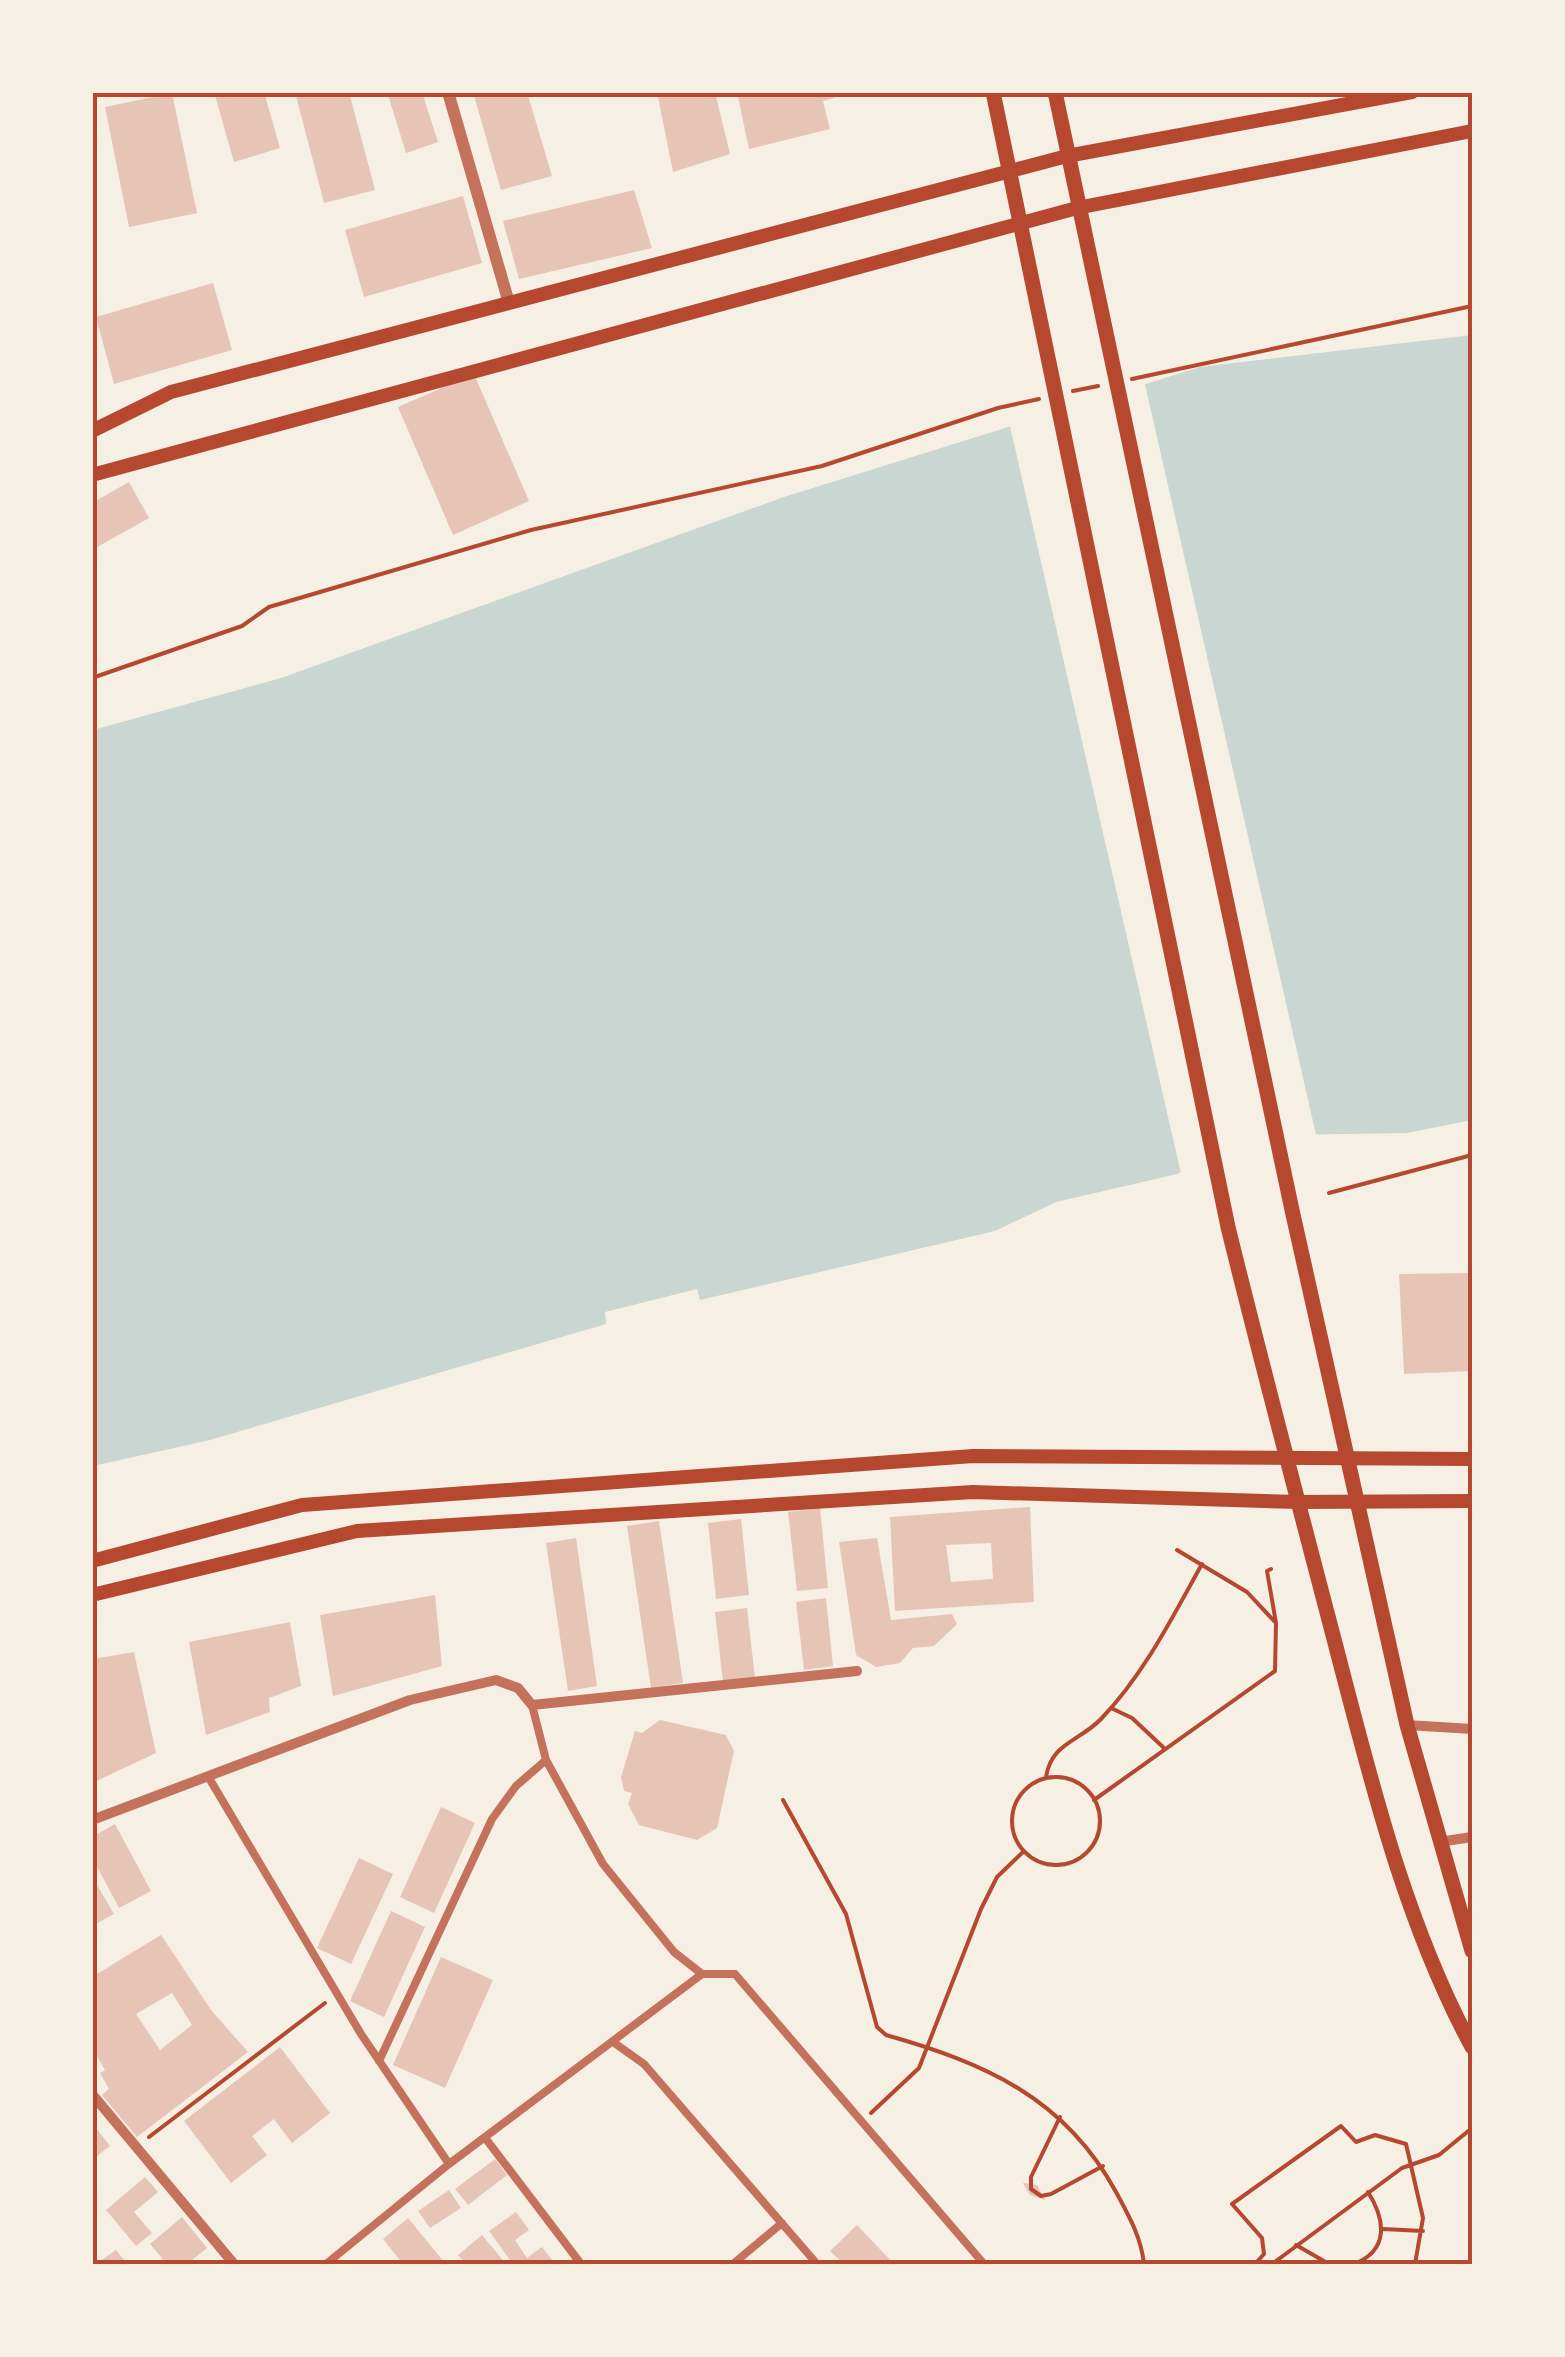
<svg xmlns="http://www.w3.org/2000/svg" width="1565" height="2357" viewBox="0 0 1565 2357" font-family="'IBM Plex Sans',sans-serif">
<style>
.water{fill:#c9d6d2}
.pier{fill:#f6efe4}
.building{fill:#e6c5b7;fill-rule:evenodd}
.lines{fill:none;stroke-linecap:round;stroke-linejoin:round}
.path{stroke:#b5482f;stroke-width:4}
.pedestrian{stroke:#c5725c;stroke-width:8}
.minor{stroke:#c5725c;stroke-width:10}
.tertiary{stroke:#c5725c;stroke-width:12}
.secondary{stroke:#b5482f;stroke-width:14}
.primary{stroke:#b5482f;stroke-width:15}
.neatline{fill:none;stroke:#b5482f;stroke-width:4}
</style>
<rect width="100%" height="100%" fill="#f6efe4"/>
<path class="water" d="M1472,335V1120L1407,1133L1278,1135L1177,1174L1056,1202L995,1231L700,1300L697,1289L605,1312L606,1324L210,1440L93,1466V730L281,678L784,497L1200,367Z"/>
<path class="pier" d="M1144,380L1317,1139L1279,1140L1182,1178L1009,422Z"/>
<path class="building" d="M214,92H264L280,148L234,162Z
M295,92H349L375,190L324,203Z
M387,92H422L438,142L406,153Z
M473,92H527L552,176L501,190Z
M657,92H715L730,154L673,172Z
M737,92H836L837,97L823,101L830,129L749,149Z
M172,93L197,213L129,227L105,107Z
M634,190L652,248L519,279L503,221Z
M463,196L482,263L364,297L345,230Z
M213,283L232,350L114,384L96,317Z
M474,374L529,501L453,535L398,407Z
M129,482L149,518L92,550V503Z
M1472,1273V1371L1404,1374L1399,1274Z
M1030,1507L1034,1602L895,1611L890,1517ZM991,1543L993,1579L951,1582L946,1545Z
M820,1508L828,1588L797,1591L788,1512Z
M741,1519L749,1595L716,1599L708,1523Z
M659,1521L683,1683L651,1688L627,1526Z
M576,1538L597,1686L568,1691L546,1543Z
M877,1538L891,1620L952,1614L957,1624L934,1646L913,1648L900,1663L876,1667L856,1655L839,1542Z
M435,1595L442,1666L333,1696L320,1615Z
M826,1598L833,1666L804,1670L796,1602Z
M747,1608L755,1678L723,1682L715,1612Z
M290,1622L301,1686L269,1698L270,1712L206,1735L189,1642Z
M134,1652L156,1753L92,1783V1659Z
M660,1720L726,1735L734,1751L717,1828L697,1840L639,1825L628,1804L632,1793L624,1791L621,1777L635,1731L642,1733Z
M441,1807L475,1823L434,1913L400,1897Z
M115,1824L151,1891L119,1908L92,1857V1837Z
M359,1858L393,1874L351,1964L317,1948Z
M92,1876L114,1914L92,1926Z
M391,1911L425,1927L384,2017L350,2001Z
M161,1935L211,2010L248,2052L137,2137L102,2095L109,2089L100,2073L105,2070L92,2047V1977ZM172,1993L192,2025L160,2050L136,2014Z
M441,1957L493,1980L445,2088L393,2065Z
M280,2047L330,2113L292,2143L274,2119L252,2136L267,2155L231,2183L184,2121Z
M92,2123L110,2146L92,2160Z
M495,2159L507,2175L468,2205L455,2189Z
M145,2177L158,2192L134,2212L152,2233L136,2246L106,2210Z
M1023,2183L1037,2185L1045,2200L1030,2195Z
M449,2190L461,2208L430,2228L418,2211Z
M516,2212L529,2230L515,2240L527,2258L542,2247L555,2264H513L489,2231Z
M182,2217L207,2248L187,2264H167L150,2244Z
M408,2218L444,2262L442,2264H403L383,2239Z
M857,2225L894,2264H844L830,2251Z
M482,2235L506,2264H466L458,2255Z
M116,2250L127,2264H96Z"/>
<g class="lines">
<path class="path" d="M1132,379L1472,306
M1073,391L1098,386
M92,678L242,626L269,607L531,530L822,466L998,408L1039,399
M1329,1193L1472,1155
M1177,1550L1247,1592L1276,1623
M1111,1708L1132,1718L1163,1747
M1046,1777C1051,1743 1080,1741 1101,1719C1144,1674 1172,1618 1202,1564
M1012 1821a44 44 0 1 1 88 0a44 44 0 1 1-88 0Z
M783,1800L846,1914L877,2027L886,2035C985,2063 1065,2098 1116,2192C1129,2216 1141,2237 1144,2264
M1094,1800L1275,1671L1276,1623L1267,1571L1271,1569
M871,2113L919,2068L981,1909L997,1877L1024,1851
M1060,2117L1031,2177V2189L1041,2196L1051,2194L1103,2166
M149,2137L325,2003
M1383,2229L1423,2231
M1296,2245L1329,2264
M1255,2264L1264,2254L1262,2238L1232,2204L1341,2126L1356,2142L1375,2135L1406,2144L1423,2218L1415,2264
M1272,2264L1402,2168L1439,2155L1472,2128
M1354,2264C1390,2250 1385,2219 1368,2192"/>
<path class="pedestrian" d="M532,1705L546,1760L603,1864L674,1952L702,1974H735L984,2264
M209,1778L361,2034L449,2164
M613,2042L644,2064L817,2264
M379,2061L492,1819L516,1786L546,1760
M486,2139L581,2264
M326,2264L449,2164L702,1974
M733,2264L782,2223"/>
<path class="minor" d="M1407,1725L1472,1729
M92,1820L410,1700L496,1680L518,1688L532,1705L857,1671
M1439,1842L1472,1837
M92,2094L234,2264"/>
<path class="tertiary" d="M448,92L509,303"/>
<path class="secondary" d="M92,431L171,392L1067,156L1412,92
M92,475L1077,208L1472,131
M92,1561L302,1505L973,1456L1472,1459
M92,1595L357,1531L973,1492L1298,1502L1472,1501"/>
<path class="primary" d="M993,92L1228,1227C1262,1365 1298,1502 1334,1639C1370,1777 1404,1921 1472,2047
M1055,92L1292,1210L1407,1725L1472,1951"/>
</g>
<rect width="1565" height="2357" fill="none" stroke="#f6efe4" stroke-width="190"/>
<rect x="95" y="95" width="1375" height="2167" class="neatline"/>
</svg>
